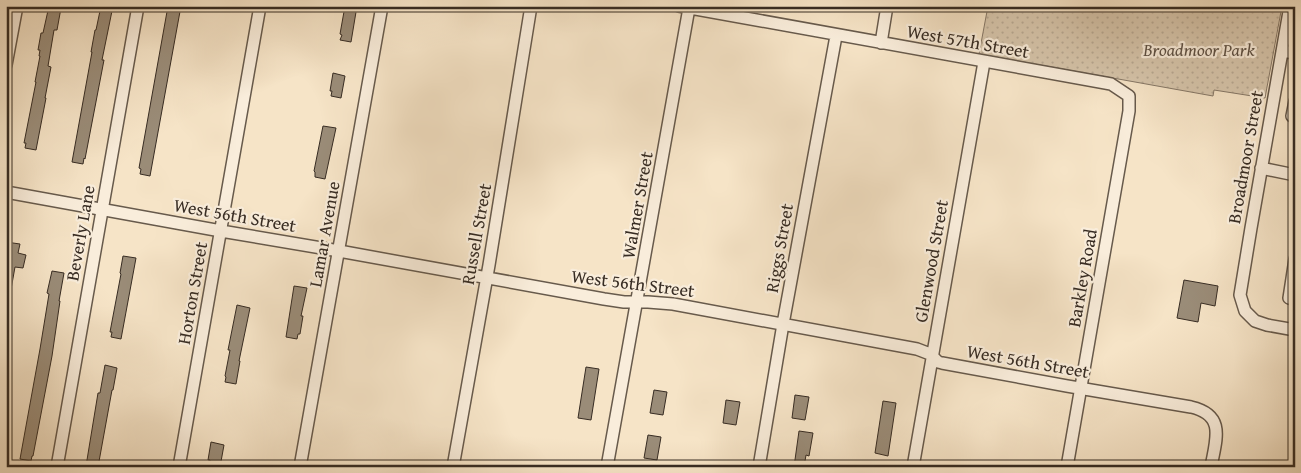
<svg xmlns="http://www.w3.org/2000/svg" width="1301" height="473" viewBox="0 0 1301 473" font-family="'Gentium Book Plus',serif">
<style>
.park{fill:url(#park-dots);stroke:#867867}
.building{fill:#9a8c78;stroke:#372c23}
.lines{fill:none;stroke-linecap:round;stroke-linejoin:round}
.minor-casing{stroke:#675a4c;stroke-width:14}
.minor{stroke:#f9eddb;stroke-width:11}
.labels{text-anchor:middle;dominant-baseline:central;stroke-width:4.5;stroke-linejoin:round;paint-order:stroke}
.street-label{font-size:18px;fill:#372c23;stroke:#f9eddb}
.park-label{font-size:18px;font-style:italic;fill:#5f5245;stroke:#f9eddb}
</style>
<defs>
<pattern id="park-dots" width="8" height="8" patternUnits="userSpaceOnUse" patternTransform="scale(1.25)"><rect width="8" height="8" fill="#d6c5ab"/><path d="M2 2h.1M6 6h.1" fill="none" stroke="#b8a993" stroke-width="1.8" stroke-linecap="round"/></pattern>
</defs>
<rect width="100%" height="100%" fill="#f6e4c7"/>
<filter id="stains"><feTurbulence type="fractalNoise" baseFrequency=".004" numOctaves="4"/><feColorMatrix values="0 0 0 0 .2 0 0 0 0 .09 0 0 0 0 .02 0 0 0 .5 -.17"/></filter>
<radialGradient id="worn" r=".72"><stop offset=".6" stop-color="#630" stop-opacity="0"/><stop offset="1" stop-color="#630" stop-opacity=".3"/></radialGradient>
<path class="park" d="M988,6H1282L1265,98L1214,90L1213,96L979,54Z"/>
<path class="building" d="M49,6L61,8L57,30H54L48,66L51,67L45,98H46L36,150L25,148L26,143H24L36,82H35L40,56H39L40,50H38L41,33H43Z
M101,6H113L102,60H104L85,159L84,158L83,164L72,162L92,52H91L95,30H96Z
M168,6H181L150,176L140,174L141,169L139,168Z
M345,6H357L351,42L340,40L342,35L340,34Z
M333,73L345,76L341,98L331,96L332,91H330Z
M323,126L336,128L325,179L315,177V172L314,171Z
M6,242L20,244L18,253L26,255L23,268L15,267L10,295L6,294Z
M123,256L136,258L121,339L111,337L112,332H110L121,274L120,273Z
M52,271L64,273L59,301H60L52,356L33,456H32L31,461L20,459L40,349L49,294L47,293Z
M1184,280L1218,286L1215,306L1201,303L1198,322L1177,318Z
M294,286L307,288L301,316H303L300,334H298L297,339L286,337Z
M237,305L250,308L239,361H240L236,384L225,382L226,377L225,376L230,350H228Z
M105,365L117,368L113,390H112L98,467H87L86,466L98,393H100Z
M586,367L599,369L591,420L578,418Z
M654,390L667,392L663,415L650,413Z
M795,395L809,397L805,420L792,418Z
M726,400L740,402L736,425L723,423Z
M883,401L896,403L888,456L875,453Z
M799,431L813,433L809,456L806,455L804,467H794Z
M648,435L661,437L657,460L644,458Z
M211,442L224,445L220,467L209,465L210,460H208Z"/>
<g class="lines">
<defs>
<path id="minor" d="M679,6L1111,84L1129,96V111L1067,467
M1290,6L1251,228L1240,295L1245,311L1255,321L1267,325L1295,330
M881,43L887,6
M1282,51L1295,53
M6,65L17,6
M1295,101L1292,116H1295
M1261,168L1295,175
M6,192L221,231L339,251L604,299L624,302H648L673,304L917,349L930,354L938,362L942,363L1067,386L1191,407C1226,415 1216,439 1211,467
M1295,259L1289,298L1295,299
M57,467L138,6
M179,467L260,6
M300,467L382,6
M453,467L489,265L531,6
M607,467L689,8
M759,467L783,324L836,36
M913,467L984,62"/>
</defs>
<use href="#minor" class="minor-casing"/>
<use href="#minor" class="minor"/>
</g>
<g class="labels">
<g class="street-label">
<text transform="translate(968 41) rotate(10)">West 57th Street</text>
<text transform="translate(1245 157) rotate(-80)">Broadmoor Street</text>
<text transform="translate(637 205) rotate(-80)">Walmer Street</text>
<text transform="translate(235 215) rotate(10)">West 56th Street</text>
<text transform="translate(80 233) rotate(-80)">Beverly Lane</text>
<text transform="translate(324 234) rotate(-80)">Lamar Avenue</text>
<text transform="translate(476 234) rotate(-80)">Russell Street</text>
<text transform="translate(779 248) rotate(-80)">Riggs Street</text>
<text transform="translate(931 261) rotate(-80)">Glenwood Street</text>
<text transform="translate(1082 278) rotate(-80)">Barkley Road</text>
<text transform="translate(633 283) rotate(7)">West 56th Street</text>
<text transform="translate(192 293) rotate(-80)">Horton Street</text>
<text transform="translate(1028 361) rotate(10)">West 56th Street</text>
</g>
<g class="park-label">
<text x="1199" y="49">Broadmoor Park</text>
</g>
</g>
<rect width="1301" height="473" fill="none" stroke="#f6e4c7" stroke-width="25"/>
<rect x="8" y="8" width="1286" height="458" fill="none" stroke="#372c23" stroke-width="2.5"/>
<rect x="12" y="12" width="1276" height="448" fill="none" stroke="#372c23"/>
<rect width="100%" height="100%" filter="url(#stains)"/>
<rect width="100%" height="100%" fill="url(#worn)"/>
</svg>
